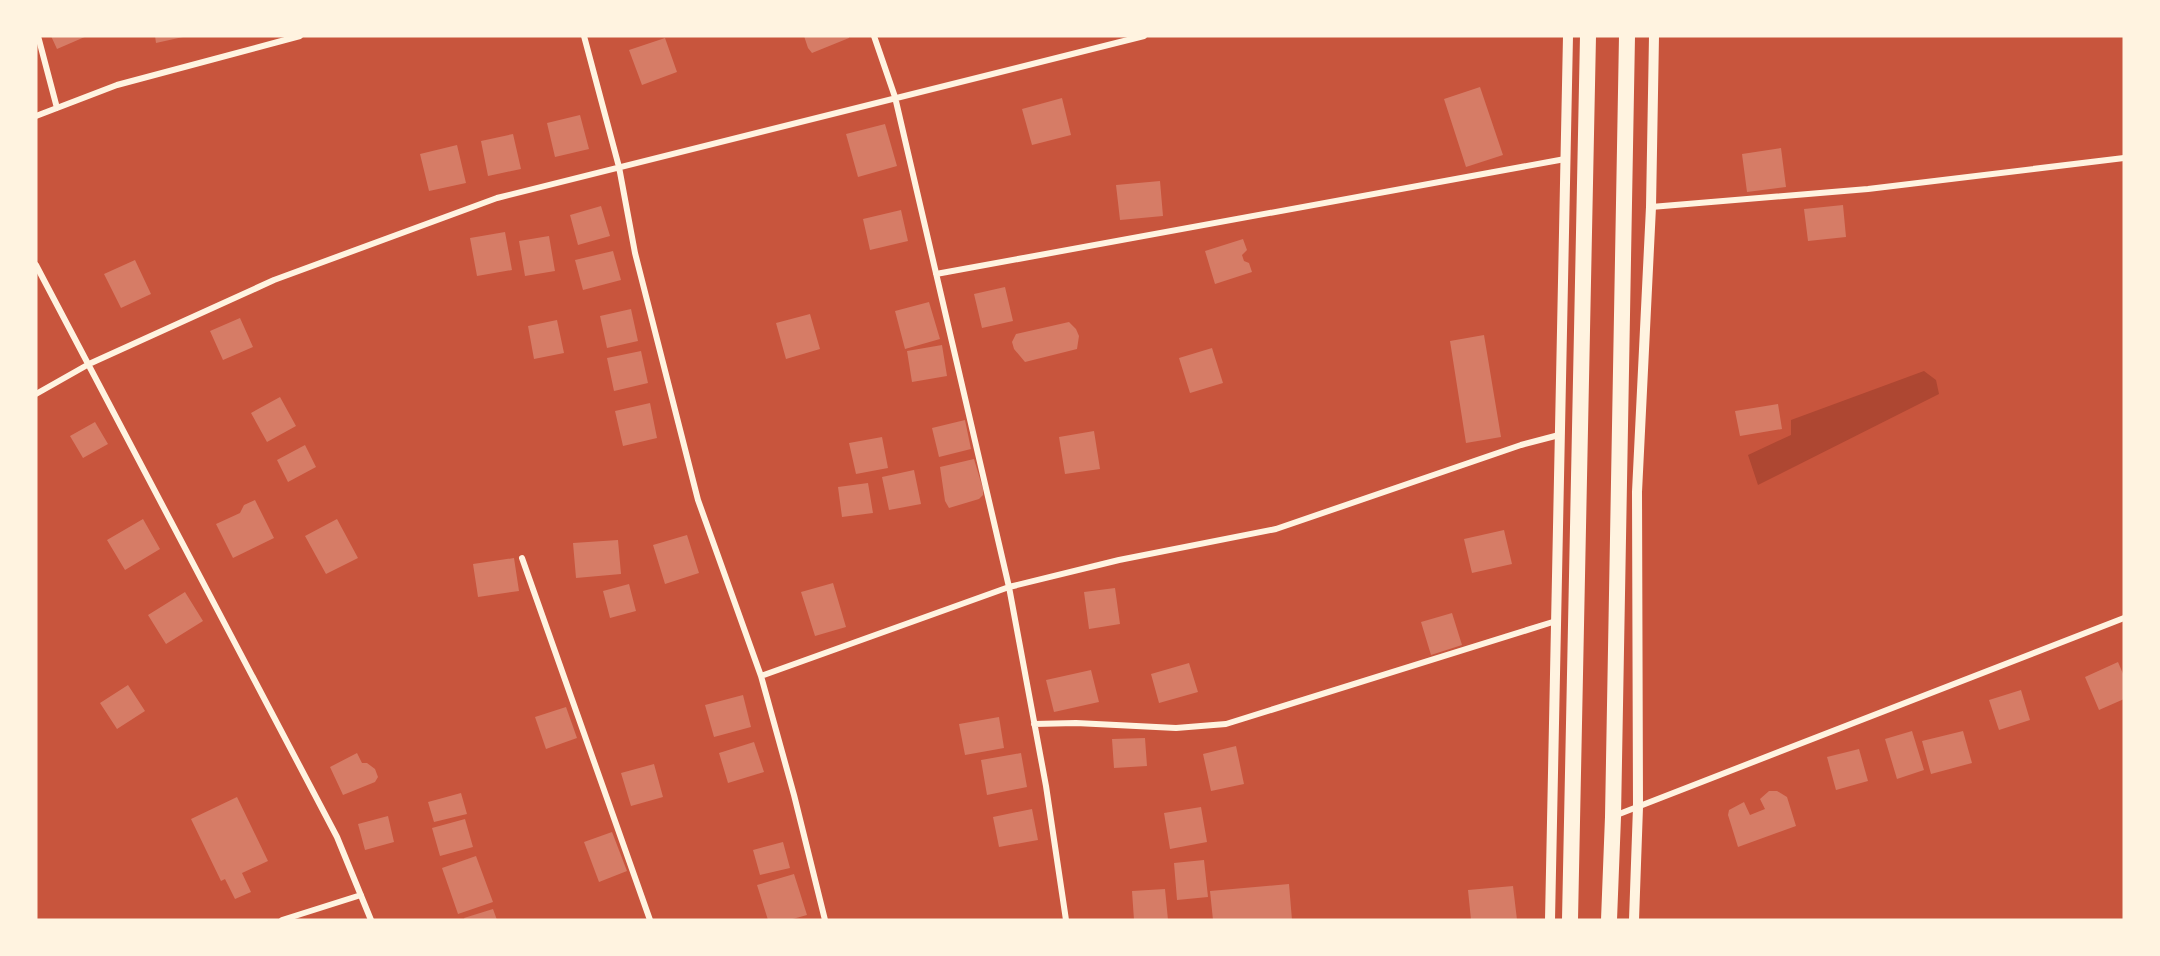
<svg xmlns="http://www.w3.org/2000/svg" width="2160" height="956" viewBox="0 0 2160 956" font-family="'Alegreya Sans',sans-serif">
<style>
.green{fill:#ae4732}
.building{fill:#d67c66}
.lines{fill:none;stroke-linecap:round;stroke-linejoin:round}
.minor{stroke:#fff3e0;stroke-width:6}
.tertiary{stroke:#fff3e0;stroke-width:10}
.trunk{stroke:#fff3e0;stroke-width:16}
</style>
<rect width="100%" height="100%" fill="#c8553d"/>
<path class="green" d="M1924,371L1936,380L1939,394L1758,485L1748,455L1791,435V420Z"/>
<path class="building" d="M51,36H87L57,49Z
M155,36H183V37L156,43Z
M804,36H849V38L812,53L808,48Z
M665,38L677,72L642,85L629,50Z
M1480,87L1503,155L1466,167L1444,99Z
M1062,98L1071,135L1032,145L1022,109Z
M580,115L589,149L555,157L547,123Z
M885,124L897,166L858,177L846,134Z
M513,134L521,169L488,176L481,141Z
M457,145L466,183L429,191L420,154Z
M1781,148L1786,187L1747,192L1742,154Z
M1160,181L1163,216L1120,220L1116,185Z
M1843,205L1846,237L1808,241L1804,209Z
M601,206L610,236L578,245L570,215Z
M901,210L908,241L870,250L863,219Z
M505,232L512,270L477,276L470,238Z
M549,236L555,271L525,276L519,241Z
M1243,239L1247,250L1242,255L1244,261L1249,263L1252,272L1215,284L1205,251Z
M613,251L621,280L583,290L575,260Z
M135,260L151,294L121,308L104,274Z
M1005,287L1013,321L982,328L974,294Z
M929,302L940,339L905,349L895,311Z
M631,309L638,341L607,348L600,316Z
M810,314L820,349L786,359L776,323Z
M240,318L253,347L223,360L210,331Z
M557,320L564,353L534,359L528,326Z
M1069,322L1076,329L1079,336L1077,349L1025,362L1014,349L1012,342L1016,334Z
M1484,335L1501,437L1466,443L1450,341Z
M942,345L947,376L912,382L907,351Z
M1212,348L1223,383L1190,393L1179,358Z
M641,351L648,383L614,391L607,358Z
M280,397L296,426L267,442L251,413Z
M650,403L657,438L623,446L615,411Z
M1778,404L1782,429L1740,436L1735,411Z
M965,420L971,449L939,457L932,428Z
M95,422L108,444L83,458L70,436Z
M1094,431L1100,469L1065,474L1059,437Z
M882,437L888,468L856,474L849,443Z
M305,445L316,467L288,482L277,460Z
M974,459L983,489V495L979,499L949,508L945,501L940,467Z
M914,470L921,504L889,510L882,477Z
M868,483L873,513L842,517L838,487Z
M255,500L274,538L233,558L216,524L240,513L244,505Z
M143,519L160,549L125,570L107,540Z
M337,519L358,558L326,574L305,536Z
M1504,530L1512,564L1472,573L1464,539Z
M687,535L699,573L665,584L653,545Z
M618,540L621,574L576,578L573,543Z
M514,558L519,591L478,597L473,564Z
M833,583L846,627L815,636L801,592Z
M629,584L636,611L610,618L603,591Z
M1115,588L1120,624L1089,629L1084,592Z
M185,592L203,621L166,644L148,615Z
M1452,613L1462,645L1431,655L1421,622Z
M2118,662L2124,676V699L2099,710L2085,677Z
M1189,663L1198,692L1159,703L1151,674Z
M1091,670L1099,702L1054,712L1046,680Z
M128,685L145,711L117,729L100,703Z
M2021,690L2030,720L1999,730L1989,700Z
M743,695L751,727L714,737L705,705Z
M566,707L577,738L546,749L535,717Z
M999,717L1004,748L965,755L959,724Z
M1912,731L1924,770L1897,779L1885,739Z
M1963,731L1972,763L1931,774L1922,741Z
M1145,738L1147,766L1114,768L1112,739Z
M754,742L764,772L728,783L719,753Z
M1236,746L1244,784L1211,791L1203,754Z
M1859,749L1868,781L1836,790L1827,757Z
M357,753L362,763H367L375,769L378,777L375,782L343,795L330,767Z
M1021,753L1027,787L987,795L981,760Z
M654,764L663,797L631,806L621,773Z
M1769,791H1777L1787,797L1796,826L1738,847L1728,815L1729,810L1744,802L1750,815L1765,809L1760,799Z
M461,793L467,814L434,822L428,802Z
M237,797L268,861L242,873L251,892L235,899L225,879L221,881L191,819Z
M1201,807L1207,842L1170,849L1164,813Z
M1032,809L1038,840L999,847L993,817Z
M388,816L394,842L365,850L358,824Z
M465,819L473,847L440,856L432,828Z
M612,832L627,871L599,882L584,842Z
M783,842L790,868L760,875L753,850Z
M476,856L493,902L458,914L442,868Z
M1204,860L1208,897L1177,900L1174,863Z
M794,874L807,915L789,920H768L757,885Z
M1289,884L1292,920H1213L1210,891Z
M1513,886L1517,920H1471L1468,890Z
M1165,889L1168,920H1134L1132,891Z
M493,909L497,920H465L464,918Z"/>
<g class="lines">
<path class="minor" d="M38,36L57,108
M584,36L619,167L635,253L698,500L761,676L794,795L825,920
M874,36L895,97L1009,587L1046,786L1066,920
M36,116L117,85L300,36
M1651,207L1868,189L2124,158
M36,265L337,837L371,920
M936,274L1565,159
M36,394L89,364L274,280L497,198L1144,36
M522,558L650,920
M761,676L1009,587L1119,560L1276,529L1521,445L1559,435
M1034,724L1076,723L1176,728L1226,724L1556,621
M1614,816L2124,618
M282,920L361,895"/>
<path class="tertiary" d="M1550,920L1568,36
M1634,920L1638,807L1637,492L1651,207L1654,36"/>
<path class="trunk" d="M1570,920L1588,36
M1609,920L1613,817L1627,36"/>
</g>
<rect width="2160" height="956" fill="none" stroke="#fff3e0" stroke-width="75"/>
</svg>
